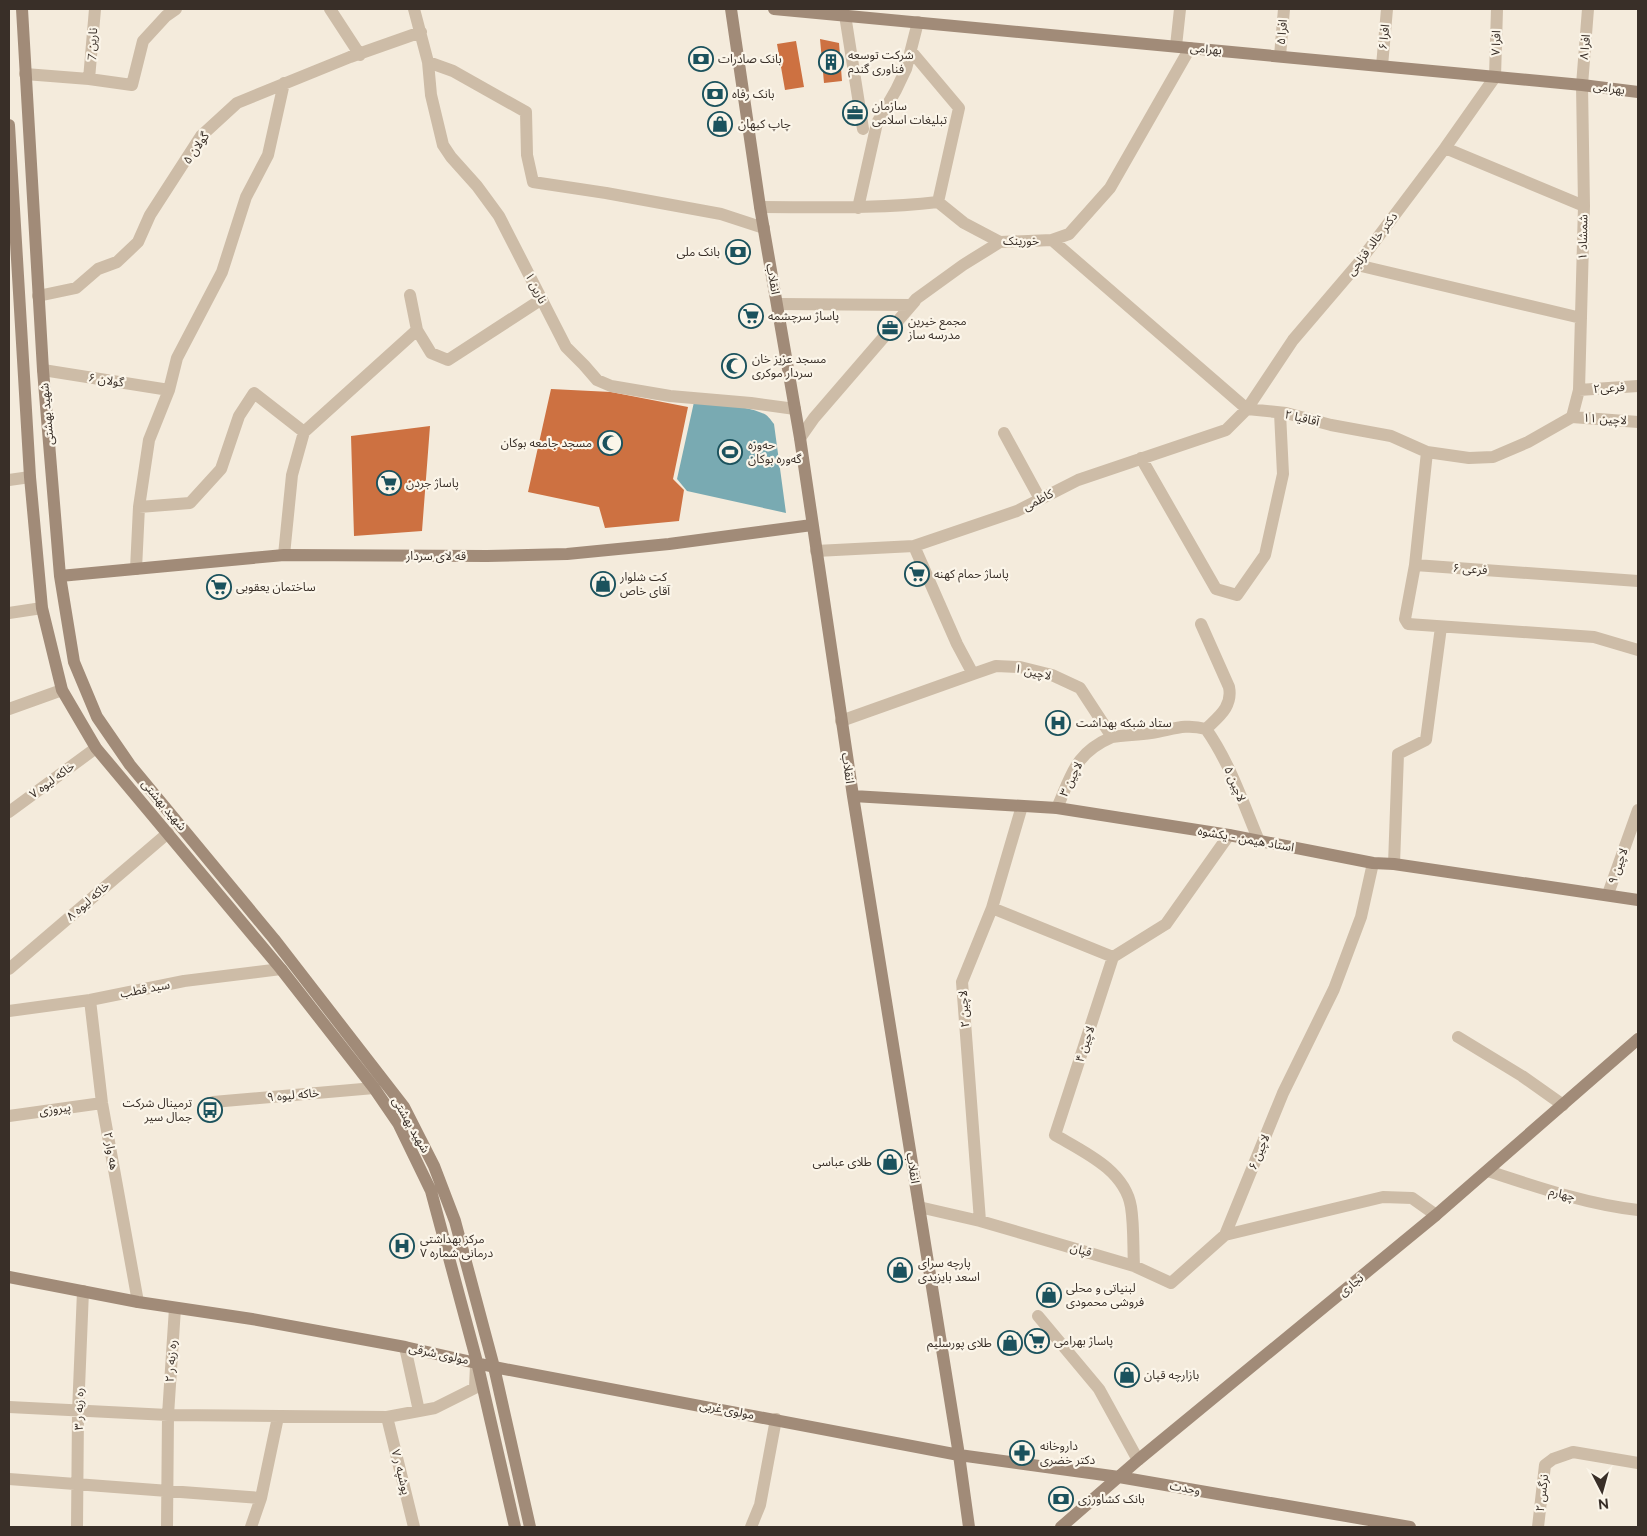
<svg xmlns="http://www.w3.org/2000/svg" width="1647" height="1536" viewBox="0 0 1647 1536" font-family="Raleway,'Noto Sans Arabic',sans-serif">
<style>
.water{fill:#79aab2}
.building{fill:#cd7141}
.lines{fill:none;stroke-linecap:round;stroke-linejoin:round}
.street{stroke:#cdbca7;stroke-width:12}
.secondary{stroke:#a18b78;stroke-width:12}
.labels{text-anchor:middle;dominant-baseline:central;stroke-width:4.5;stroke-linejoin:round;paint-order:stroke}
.street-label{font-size:12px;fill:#392f28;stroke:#fbf5e9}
.poi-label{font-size:12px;fill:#392f28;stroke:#fbf5e9;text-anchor:start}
</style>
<rect width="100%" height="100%" fill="#f4ebdc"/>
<path class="water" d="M694,402C715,404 743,405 762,413C768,415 770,419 774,424L786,513L687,491L677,479Z"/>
<path class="building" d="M820,39L839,43L842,81L824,83Z
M796,41L804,87L785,90L777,44Z
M551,389L611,392L688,407L673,479L684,490L679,521L605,528L599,507L528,492Z
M430,426L422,531L354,536L351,436Z"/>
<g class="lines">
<path class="street" d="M330,9L360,55
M414,9L428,62L431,95L443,145L451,157L477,186L499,216L566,347L584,365L597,380L611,386L670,396L751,403L795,409
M845,15L863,129
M1176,46L1180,9
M911,51L959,108L938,202
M1280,56L1284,9
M428,62L453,71L526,112L527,155L533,182L606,193L721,214L764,228
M1382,66L1387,9
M25,74L89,79L132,85L143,41L166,16L176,9
M89,79L95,9
M1445,148L1584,206
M760,207C820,207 879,209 938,202L964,223L1000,242L1052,240L1069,234L1110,188L1190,48
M858,208L877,123L896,90L906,69L918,22
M1052,240L1247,409L1286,413L1331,425L1391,436L1427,452L1469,458L1493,457L1528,442L1572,417L1579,390L1584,206L1582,85L1588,9
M1357,265L1581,318
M410,295L417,330L431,353L448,360L542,299
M38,296L76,288L98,269L117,262L138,242L150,215L201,136L237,103L350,57L421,32
M778,304L911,305L916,299L963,265L1000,242
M43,370L169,390
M1579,390L1638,386
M1572,417L1638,422
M304,432L417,330
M1004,433L1040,499
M800,438L814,418L915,301
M1427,452L1415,565L1638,581
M1141,458L1216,589L1237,595L1265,555L1283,474L1280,413
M9,480L30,477
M139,507L190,503L221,469L239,416L254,393L304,432L292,475L284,555
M914,546L957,644L973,674L996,666L1020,667L1052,675L1080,688L1112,737C1125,735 1138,735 1151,733C1172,730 1184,723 1206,729
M816,551L914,546L1017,511L1078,480L1226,430L1247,409L1293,340L1357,265L1445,148L1495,77L1497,9
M1415,565L1405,619L1408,624L1594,637L1638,650
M136,569L139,507L149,440L169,390L177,358L222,272L246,197L268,155L284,83
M9,613L42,608
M1201,624L1229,687C1233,707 1218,717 1206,729
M9,709L62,690
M841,721L973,674
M1206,729C1230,763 1243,803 1259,841
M1057,808C1072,774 1075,753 1112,737
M9,812L96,748
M1373,863L1361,917L1334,989L1283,1093L1225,1235L1383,1197L1412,1198L1436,1215
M1394,864L1398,754L1426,740L1441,627
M1608,894L1638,810
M992,908L1113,957
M9,969L168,833
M90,1000L102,1103L138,1302
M9,1011L90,1000L184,981L281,969
M1458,1037L1522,1076L1563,1105
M213,1102L374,1088
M9,1116L102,1103
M1488,1171C1537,1187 1586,1204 1638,1210
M919,1207L980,1221L1134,1266L1171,1283L1225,1235
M980,1221L962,982L992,908L1022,806
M1134,1266C1133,1247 1134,1226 1131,1207C1125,1170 1084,1152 1055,1135L1113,957L1166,924L1229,835
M1038,1316L1099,1389L1138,1460
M405,1347L419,1411
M9,1407L168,1415L387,1417L435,1408L475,1388L476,1365
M387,1417L414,1527
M9,1479L261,1498
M77,1527L78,1412L83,1291
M167,1527L168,1415L175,1308
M251,1527L261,1498L278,1417
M751,1527L760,1505L776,1419
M1538,1527L1545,1465L1553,1459L1573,1452L1638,1463"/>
<path class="secondary" d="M22,9L43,370L60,576L74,662L97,717L130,765L274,939L404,1107L434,1166L455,1221L494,1367L530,1527
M731,9L760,207L800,438L853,796L959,1455L969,1527
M774,9L1582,85L1638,92
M9,125L30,477L42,608L62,690L96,748L281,969L374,1088L398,1123L431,1191L477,1362L515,1527
M60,576L284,555L487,556L567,554L669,544L812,525
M853,796L1057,808L1229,835L1373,863L1394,864L1638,900
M9,1277L138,1302L252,1319L405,1347L494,1367L959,1455L1119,1477L1410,1527
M1061,1527L1138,1460L1436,1215L1638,1039"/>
</g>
<defs>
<symbol id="bank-ring" viewBox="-11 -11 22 22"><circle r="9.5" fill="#fbf5e9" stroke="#1b525d" stroke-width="1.5"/><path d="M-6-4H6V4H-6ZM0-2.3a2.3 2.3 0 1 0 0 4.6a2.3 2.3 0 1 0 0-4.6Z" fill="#1b525d"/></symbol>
<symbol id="building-ring" viewBox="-11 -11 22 22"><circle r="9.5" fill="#fbf5e9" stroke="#1b525d" stroke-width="1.5"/><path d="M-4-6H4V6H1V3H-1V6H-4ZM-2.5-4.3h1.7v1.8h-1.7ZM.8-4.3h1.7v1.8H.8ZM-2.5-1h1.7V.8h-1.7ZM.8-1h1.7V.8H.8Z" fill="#1b525d"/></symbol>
<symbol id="office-ring" viewBox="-11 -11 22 22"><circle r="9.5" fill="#fbf5e9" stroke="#1b525d" stroke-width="1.5"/><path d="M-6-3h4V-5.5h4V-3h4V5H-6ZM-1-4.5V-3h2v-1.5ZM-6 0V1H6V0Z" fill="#1b525d"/></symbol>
<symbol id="shop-ring" viewBox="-11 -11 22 22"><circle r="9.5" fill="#fbf5e9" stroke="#1b525d" stroke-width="1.5"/><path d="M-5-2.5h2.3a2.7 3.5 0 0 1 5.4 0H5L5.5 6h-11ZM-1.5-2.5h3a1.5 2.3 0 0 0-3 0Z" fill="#1b525d"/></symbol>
<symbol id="supermarket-ring" viewBox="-11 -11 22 22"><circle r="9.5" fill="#fbf5e9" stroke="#1b525d" stroke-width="1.5"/><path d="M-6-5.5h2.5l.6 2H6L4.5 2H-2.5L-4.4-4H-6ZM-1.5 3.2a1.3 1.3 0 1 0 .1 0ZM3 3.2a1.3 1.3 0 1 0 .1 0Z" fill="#1b525d"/></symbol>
<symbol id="mosque-ring" viewBox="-11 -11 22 22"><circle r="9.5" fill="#fbf5e9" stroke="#1b525d" stroke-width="1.5"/><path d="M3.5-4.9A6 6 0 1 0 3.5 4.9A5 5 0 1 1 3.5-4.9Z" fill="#1b525d"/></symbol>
<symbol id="stadium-ring" viewBox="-11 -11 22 22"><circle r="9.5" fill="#fbf5e9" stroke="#1b525d" stroke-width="1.5"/><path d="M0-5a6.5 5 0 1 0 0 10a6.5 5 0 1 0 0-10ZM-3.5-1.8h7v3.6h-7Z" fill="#1b525d"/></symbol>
<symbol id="hospital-ring" viewBox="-11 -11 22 22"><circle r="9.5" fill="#fbf5e9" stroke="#1b525d" stroke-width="1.5"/><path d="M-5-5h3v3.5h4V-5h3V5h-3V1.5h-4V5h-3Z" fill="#1b525d"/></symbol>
<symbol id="bus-ring" viewBox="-11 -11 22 22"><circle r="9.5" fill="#fbf5e9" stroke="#1b525d" stroke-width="1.5"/><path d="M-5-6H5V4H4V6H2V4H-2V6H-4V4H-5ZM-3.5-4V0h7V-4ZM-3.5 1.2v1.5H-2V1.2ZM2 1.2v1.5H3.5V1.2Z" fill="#1b525d"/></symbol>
<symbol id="pharmacy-ring" viewBox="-11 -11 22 22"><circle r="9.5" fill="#fbf5e9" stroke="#1b525d" stroke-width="1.5"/><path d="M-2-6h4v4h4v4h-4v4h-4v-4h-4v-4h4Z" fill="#1b525d"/></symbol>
</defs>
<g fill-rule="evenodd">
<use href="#bank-ring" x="687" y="45" width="28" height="28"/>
<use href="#building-ring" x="817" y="48" width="28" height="28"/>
<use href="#bank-ring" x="701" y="80" width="28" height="28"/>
<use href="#office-ring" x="841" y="99" width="28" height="28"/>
<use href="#shop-ring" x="706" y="110" width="28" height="28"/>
<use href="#bank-ring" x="724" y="238" width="28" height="28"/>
<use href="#supermarket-ring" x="737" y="302" width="28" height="28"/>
<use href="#office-ring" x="876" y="314" width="28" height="28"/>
<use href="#mosque-ring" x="720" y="352" width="28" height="28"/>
<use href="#mosque-ring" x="596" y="429" width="28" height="28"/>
<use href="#stadium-ring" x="716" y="438" width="28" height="28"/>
<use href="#supermarket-ring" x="375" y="469" width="28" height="28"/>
<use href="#supermarket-ring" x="903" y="560" width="28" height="28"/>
<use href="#shop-ring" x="589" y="570" width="28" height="28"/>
<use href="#supermarket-ring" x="205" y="573" width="28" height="28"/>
<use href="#hospital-ring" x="1044" y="709" width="28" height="28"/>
<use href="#bus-ring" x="196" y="1096" width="28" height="28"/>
<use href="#shop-ring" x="876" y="1148" width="28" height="28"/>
<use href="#hospital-ring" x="388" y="1232" width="28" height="28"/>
<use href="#shop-ring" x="886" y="1256" width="28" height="28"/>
<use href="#shop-ring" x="1035" y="1281" width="28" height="28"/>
<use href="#supermarket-ring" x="1023" y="1327" width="28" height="28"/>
<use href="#shop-ring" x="996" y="1329" width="28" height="28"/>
<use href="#shop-ring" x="1113" y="1361" width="28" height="28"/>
<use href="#pharmacy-ring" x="1008" y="1439" width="28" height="28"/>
<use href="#bank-ring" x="1047" y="1485" width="28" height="28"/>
</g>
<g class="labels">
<g class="street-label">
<text transform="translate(1282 32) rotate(-85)">افرا ۵</text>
<text transform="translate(1384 37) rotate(-84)">افرا ۶</text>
<text transform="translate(1496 43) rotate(-88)">افرا ۷</text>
<text transform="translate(92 44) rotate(-85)">نارین 7</text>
<text transform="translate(1585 47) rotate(-85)">افرا ۸</text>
<text transform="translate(1206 49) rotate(5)">بهرامی</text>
<text transform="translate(1609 88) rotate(8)">بهرامی</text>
<text transform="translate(196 148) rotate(-55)">گولان ۵</text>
<text transform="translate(1583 237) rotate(-89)">شمشاد ۱</text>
<text x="1021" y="241">خورینک</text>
<text transform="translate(1372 244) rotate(-53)">دکتر خالد قزلجی</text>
<text transform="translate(773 279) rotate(80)">انقلاب</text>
<text transform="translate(536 288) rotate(63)">نارین ۱</text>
<text transform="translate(106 380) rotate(9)">گولان ۶</text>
<text transform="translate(1609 388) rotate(-4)">فرعی۲</text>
<text transform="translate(47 414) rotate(-95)">شهید بهشتی</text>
<text transform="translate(1302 418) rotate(13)">آقاقیا ۲</text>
<text transform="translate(1605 419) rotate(4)">لاچین ۱۱</text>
<text transform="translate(1038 500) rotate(-27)">کاظمی</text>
<text x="436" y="556">قه لای سردار</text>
<text transform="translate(1470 569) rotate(4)">فرعی ۶</text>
<text transform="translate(1033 672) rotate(13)">لاچین ۱</text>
<text transform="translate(848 768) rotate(82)">انقلاب</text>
<text transform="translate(1071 779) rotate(-64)">لاچین ۳</text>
<text transform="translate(52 780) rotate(-36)">خاکه لیوه ۷</text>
<text transform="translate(1235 784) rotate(67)">لاچین ۵</text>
<text transform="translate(164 805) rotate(50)">شهید بهشتی</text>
<text transform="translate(1246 839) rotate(10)">استاد هیمن - یکشوه</text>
<text transform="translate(1618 866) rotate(-71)">لاچین ۹</text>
<text transform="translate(88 901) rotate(-41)">خاکه لیوه ۸</text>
<text transform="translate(145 989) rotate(-11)">سید قطب</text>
<text transform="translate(964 1009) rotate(-94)">لاچین ۲</text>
<text transform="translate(1085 1044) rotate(-72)">لاچین ۴</text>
<text transform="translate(293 1095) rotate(-5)">خاکه لیوه ۹</text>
<text transform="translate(55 1109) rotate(-8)">پیروزی</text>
<text transform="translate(411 1125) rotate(60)">شهید بهشتی</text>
<text transform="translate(111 1151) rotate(80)">هه وار ۲</text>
<text transform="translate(1259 1152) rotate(-68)">لاچین ۶</text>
<text transform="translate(913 1168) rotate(81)">انقلاب</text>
<text transform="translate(1562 1194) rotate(14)">چهارم</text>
<text transform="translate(1081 1250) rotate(16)">قپان</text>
<text transform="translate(1351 1285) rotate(-39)">نجاری</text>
<text transform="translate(439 1354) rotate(12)">مولوی شرقی</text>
<text transform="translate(171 1361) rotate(-86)">ره زبه ر ۲</text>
<text transform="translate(79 1409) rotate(-89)">ره زبه ر ۳</text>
<text transform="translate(727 1410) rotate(11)">مولوی غربی</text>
<text transform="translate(401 1472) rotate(76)">پوشپه ر ۷</text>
<text transform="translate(1185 1488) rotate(10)">وحدت</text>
<text transform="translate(1542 1493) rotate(-83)">نرگس ۲</text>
</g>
<g class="poi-label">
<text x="848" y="55">شرکت توسعه<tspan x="848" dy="14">فناوری گندم</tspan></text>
<text x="718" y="59">بانک صادرات</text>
<text x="732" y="94">بانک رفاه</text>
<text x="872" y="106">سازمان<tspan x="872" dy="14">تبلیغات اسلامی</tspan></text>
<text x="738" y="124">چاپ کیهان</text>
<text x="720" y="252" text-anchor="end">بانک ملی</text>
<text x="768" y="316">پاساژ سرچشمه</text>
<text x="908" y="321">مجمع خیرین<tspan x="908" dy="14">مدرسه ساز</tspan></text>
<text x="752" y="359">مسجد عزیز خان<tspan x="752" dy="14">سردار موکری</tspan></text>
<text x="592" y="443" text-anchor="end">مسجد جامعه بوکان</text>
<text x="748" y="445">حه‌وزه<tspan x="748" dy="14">گه‌وره بوکان</tspan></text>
<text x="406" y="483">پاساژ جردن</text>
<text x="934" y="574">پاساژ حمام کهنه</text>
<text x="620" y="577">کت شلوار<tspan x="620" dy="14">آقای خاص</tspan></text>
<text x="236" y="587">ساختمان یعقوبی</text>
<text x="1076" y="723">ستاد شبکه بهداشت</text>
<text x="192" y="1103" text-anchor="end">ترمینال شرکت<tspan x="192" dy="14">جمال سیر</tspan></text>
<text x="872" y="1162" text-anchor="end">طلای عباسی</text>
<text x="420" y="1239">مرکز بهداشتی<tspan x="420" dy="14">درمانی شماره ۷</tspan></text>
<text x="918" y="1263">پارچه سرای<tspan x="918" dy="14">اسعد بایزیدی</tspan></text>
<text x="1066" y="1288">لبنیاتی و محلی<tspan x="1066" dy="14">فروشی محمودی</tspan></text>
<text x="1054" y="1341">پاساژ بهرامی</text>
<text x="992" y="1343" text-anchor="end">طلای پورسلیم</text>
<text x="1144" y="1375">بازارچه قپان</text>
<text x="1040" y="1446">داروخانه<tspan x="1040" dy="14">دکتر خضری</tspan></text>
<text x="1078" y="1499">بانک کشاورزی</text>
</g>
</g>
<rect width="1647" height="1536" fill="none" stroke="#392f28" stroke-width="20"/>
<g transform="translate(1602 1491) rotate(174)" stroke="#fbf5e9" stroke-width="4" paint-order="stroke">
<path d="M0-4L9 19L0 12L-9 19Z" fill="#392f28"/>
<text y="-8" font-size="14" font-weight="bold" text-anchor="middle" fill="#392f28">N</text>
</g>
</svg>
